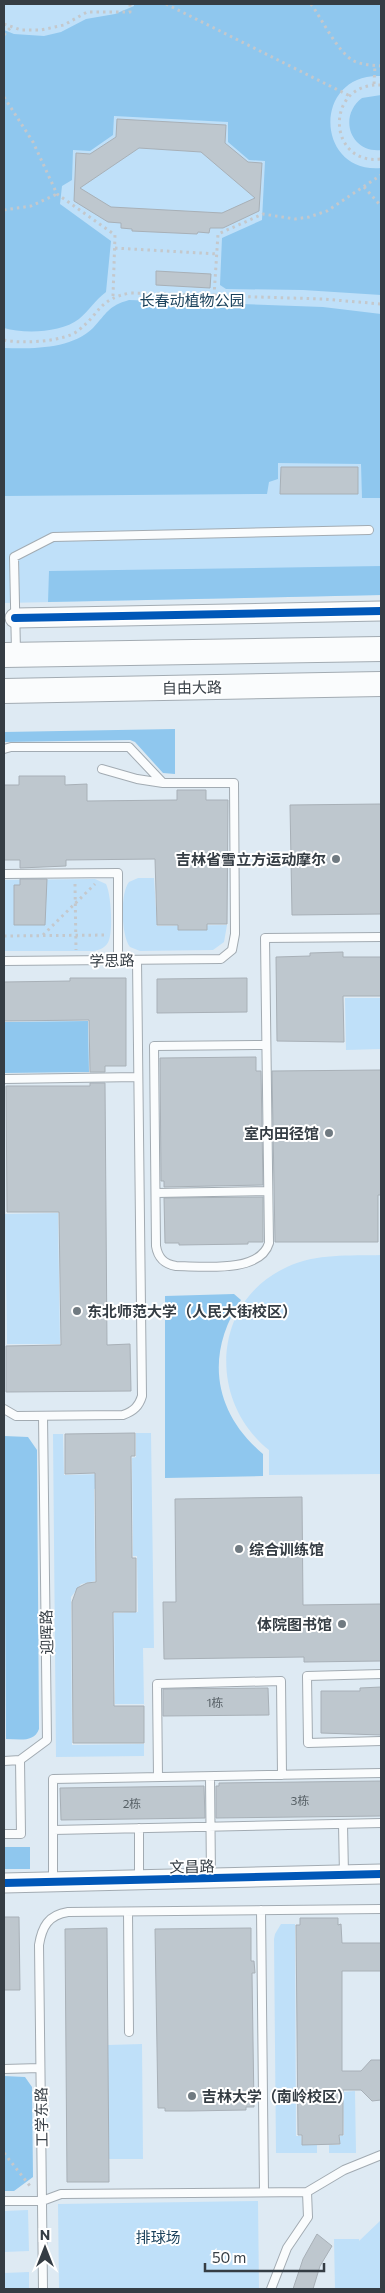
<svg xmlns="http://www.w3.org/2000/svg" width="385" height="2293" viewBox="0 0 385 2293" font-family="Commissioner,'Noto Sans SC',sans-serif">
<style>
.green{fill:#bfe0f9}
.forest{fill:#8fc7ee}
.building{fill:#bec7ce;stroke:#a8b0b7;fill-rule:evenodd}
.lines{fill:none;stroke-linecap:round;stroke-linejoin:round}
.service-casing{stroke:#a2abb2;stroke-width:10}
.tertiary-casing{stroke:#a2abb2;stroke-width:21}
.primary-casing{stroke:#a2abb2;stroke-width:26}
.path{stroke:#c4c8cc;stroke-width:3;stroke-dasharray:2.5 4;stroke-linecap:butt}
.service{stroke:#fafcfd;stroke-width:8}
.tertiary{stroke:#fafcfd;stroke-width:19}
.primary{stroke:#fafcfd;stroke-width:24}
.cycleway-casing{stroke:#fff;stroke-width:11}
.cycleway{stroke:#0057b8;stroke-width:8}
.poi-dot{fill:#707a81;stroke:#fff;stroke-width:2}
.labels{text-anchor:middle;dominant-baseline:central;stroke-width:4;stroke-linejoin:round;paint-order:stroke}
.number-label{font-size:12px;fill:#576066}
.park-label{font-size:15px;fill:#1b425c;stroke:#fff}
.street-label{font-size:15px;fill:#353d44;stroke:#fff}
.poi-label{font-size:15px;font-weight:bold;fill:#353d44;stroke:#fff;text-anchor:end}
</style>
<rect width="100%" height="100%" fill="#deeaf3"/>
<path class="green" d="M4,4H381V595L4,603Z
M138,878H154L157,926L227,925L224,942L213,950L140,951L130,947C121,936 120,893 129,882Z
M95,879L106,884C111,893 113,930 109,940C107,947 100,950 94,951H4V880Z
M345,998H381V1049L346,1050Z
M58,1213L60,1344H7L5,1214Z
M381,1255V1474L269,1475V1450C207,1401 212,1301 287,1267C317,1253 349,1256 381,1255Z
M136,1433H151L154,1648H143L144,1704H115L114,1613L138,1612L137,1556H133L132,1458L136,1457Z
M53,1434H63L64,1475L101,1474V1488L94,1489L95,1581L81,1584L71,1597L72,1745L144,1744V1756L56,1757Z
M281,1924H295L296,2136H301L302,2145H317V2153H276L274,1939L275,1934Z
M142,2044L143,2159H109L108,2045Z
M355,2091L356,2153H329V2145H340V2136L344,2135L343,2092Z
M258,2201L259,2289H59L58,2204Z
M28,2210L29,2251L4,2252V2211Z
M381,2220V2289H335L334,2239H359V2241Z
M29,2272V2289H4V2273Z"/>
<path class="forest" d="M134,4H381V76C312,73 315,174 381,168V295L303,290L226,289L220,285L222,238L262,220L265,161L249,160L228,142V122L114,116L113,135L90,151L73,150L72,180L62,186L60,204L111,241L106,292C95,300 89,311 79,319C61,333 24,334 4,328V30L14,34L44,36L61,32L86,19L115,14L134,6Z
M381,95V150C350,153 338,116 362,98Z
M129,300L323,307L381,314V498H362L361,464L278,463V479L269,482L267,494L4,496V348C32,349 72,349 93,328C107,313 108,306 129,300Z
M381,566V595L48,602L49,571Z
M175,729V774L163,773L135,742L130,740L4,742V732Z
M88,1021L89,1072L4,1073V1022Z
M234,1294L241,1300C205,1354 213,1412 263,1454V1476L165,1478V1296Z
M4,1436L28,1437L37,1450L39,1729C34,1743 19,1739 6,1739Z
M4,1847H30V1869H4Z
M4,2076L25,2077L32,2087L33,2177L14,2191H4Z"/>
<path class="building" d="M117,119L226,125L225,143L248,162L262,163L259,211L223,228H210L209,233L198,232L197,234L132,231V229L121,228V223L108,222L74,201L76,153L90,154L116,137ZM139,148L201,152L255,198L222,213L111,207L80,188Z
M156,271L211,274L210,288L156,285Z
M281,467H358V494H280Z
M19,776H65V785L87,784V801L177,800V790H206V800H228L227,924H207V930H178V925H157L155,859L66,860V866L20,868V860H4V785H19Z
M381,804V914L292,915L290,805Z
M20,879H47L45,925H14V885H20Z
M343,952V957H381V996H343L344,1042L277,1041L276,957L310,956V953Z
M70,978H126V1066H105V1072H90L89,1020L4,1021V982L70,981Z
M247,978V1012L157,1013V979Z
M256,1057V1071H261L263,1185L164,1187V1181H161L160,1058Z
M381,1070V1195H378V1242H275L272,1071Z
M90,1083H105L107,1345L130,1344L131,1391L6,1392V1346L61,1345L59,1212H7L6,1086H90Z
M263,1197V1242H248V1244L179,1245V1243H165L164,1198Z
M135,1433V1456H131L132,1558H136V1612H113L114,1706H144V1743H73L72,1602L77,1588L87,1583L96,1582L95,1473L65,1474V1434Z
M302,1497L303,1605L381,1604V1661L304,1662V1657L164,1659L163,1602H176L175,1499Z
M381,1687V1735L321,1733V1691H360V1688Z
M268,1688L269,1715L163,1716V1689Z
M381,1781V1816L216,1818V1786H219V1783Z
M204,1786L205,1818L61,1820L60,1788Z
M4,1917H19L20,1990H4Z
M300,1918H338V1925L341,1924L342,1943H381V1971H342V2071H361L371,2060H381V2100L372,2101L361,2090H343V2135H339L340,2144L302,2145V2135H298L296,1925H300Z
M107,1928L109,2182H67L65,1929Z
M251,1928V1961H254L255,1973H252L254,2107H246V2110L189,2111H165V2108H158L155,1929Z
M317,2234L332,2246L320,2266L313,2289H293L303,2259Z"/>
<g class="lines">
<defs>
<path id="service" d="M16,652L14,557L53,537L369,530
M4,749L11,747H129L163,783H234L235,934L232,950L221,959L4,961
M102,769L137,779L163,783
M4,874L118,873V960
M266,1045L154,1046L156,1246C158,1258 164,1264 176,1266C200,1266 260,1274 269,1243L265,938L381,937
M4,1079L138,1077
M156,1193L268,1191
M4,1409L16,1416L123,1415C134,1411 139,1406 142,1396L137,960
M381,1674L307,1676L308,1743L381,1741
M4,1761L20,1760
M158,1777L157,1684L281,1681L282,1775
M210,1777L211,1877
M343,1824L344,1875
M139,1828V1879
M53,1830L381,1823
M4,1834H21L20,1760L47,1740L43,1416
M53,1881V1779L381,1773
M261,1910L264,2192
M128,1912L129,2032
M4,2069L40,2068
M4,2201H42L61,2194L307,2192L344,2170L381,2155
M43,2289L39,1945C42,1927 48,1915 68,1912L381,1909
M271,2289L287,2248L308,2217L307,2192"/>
<path id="tertiary" d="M15,618L381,611
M4,1883L381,1874"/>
<path id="primary" d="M4,655L381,649
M4,691L381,684"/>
</defs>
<use href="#service" class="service-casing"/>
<use href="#tertiary" class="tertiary-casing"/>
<use href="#primary" class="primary-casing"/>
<path class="path" d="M166,4L350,96
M311,4C322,19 338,53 354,61C362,65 372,65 381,66
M4,24L21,30H41L64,25L87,12H130V4
M4,35L11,27
M374,84L375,65
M381,85C324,82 327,166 381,159
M4,97L33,142L57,194L115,235L113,296
M364,187L381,206
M4,210L31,206L57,194
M115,248L217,254
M214,296L218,234L263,214L295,219L309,217L327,211L381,175
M4,340C21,344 65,342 79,330C101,312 99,299 130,293L323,299L381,304
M75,884L76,950
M43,935L95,884
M4,936L108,935
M4,2153L30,2186"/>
<use href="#service" class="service"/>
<use href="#tertiary" class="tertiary"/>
<use href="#primary" class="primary"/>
<defs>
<path id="cycleway" d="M15,618L381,611
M4,1883L381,1874"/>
</defs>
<use href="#cycleway" class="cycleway-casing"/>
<use href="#cycleway" class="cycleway"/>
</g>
<g class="poi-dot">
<circle cx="336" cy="859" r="5"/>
<circle cx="329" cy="1133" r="5"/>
<circle cx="77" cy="1311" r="5"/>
<circle cx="239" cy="1549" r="5"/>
<circle cx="342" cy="1624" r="5"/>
<circle cx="192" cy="2096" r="5"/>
</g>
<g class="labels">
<g class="number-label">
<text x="215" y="1702">1栋</text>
<text x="300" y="1800">3栋</text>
<text x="132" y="1803">2栋</text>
</g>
<g class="park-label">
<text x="192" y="300">长春动植物公园</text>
<text x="158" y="2237">排球场</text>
</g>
<g class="street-label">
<text transform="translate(192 687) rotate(-1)">自由大路</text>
<text transform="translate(112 960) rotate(-1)">学思路</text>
<text transform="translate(46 1632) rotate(-91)">迎晖路</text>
<text transform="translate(192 1866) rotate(-1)">文昌路</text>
<text transform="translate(41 2117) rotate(-91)">工学东路</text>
</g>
<g class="poi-label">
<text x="326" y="859">吉林省雪立方运动摩尔</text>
<text x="319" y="1133">室内田径馆</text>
<text x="87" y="1311" text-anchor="start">东北师范大学（人民大街校区）</text>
<text x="249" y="1549" text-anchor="start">综合训练馆</text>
<text x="332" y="1624">体院图书馆</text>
<text x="202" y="2096" text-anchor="start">吉林大学（南岭校区）</text>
</g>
</g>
<rect width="385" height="2293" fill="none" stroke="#353d44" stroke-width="10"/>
<g transform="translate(45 2248)" stroke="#ffffff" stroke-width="4" paint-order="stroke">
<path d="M0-4L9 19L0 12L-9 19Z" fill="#353d44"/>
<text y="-8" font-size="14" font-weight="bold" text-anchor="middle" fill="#353d44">N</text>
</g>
<path d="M205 2263v8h119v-8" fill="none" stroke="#353d44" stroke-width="2.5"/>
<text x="212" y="2263" font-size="15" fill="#353d44" stroke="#ffffff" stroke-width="4" paint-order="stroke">50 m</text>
</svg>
